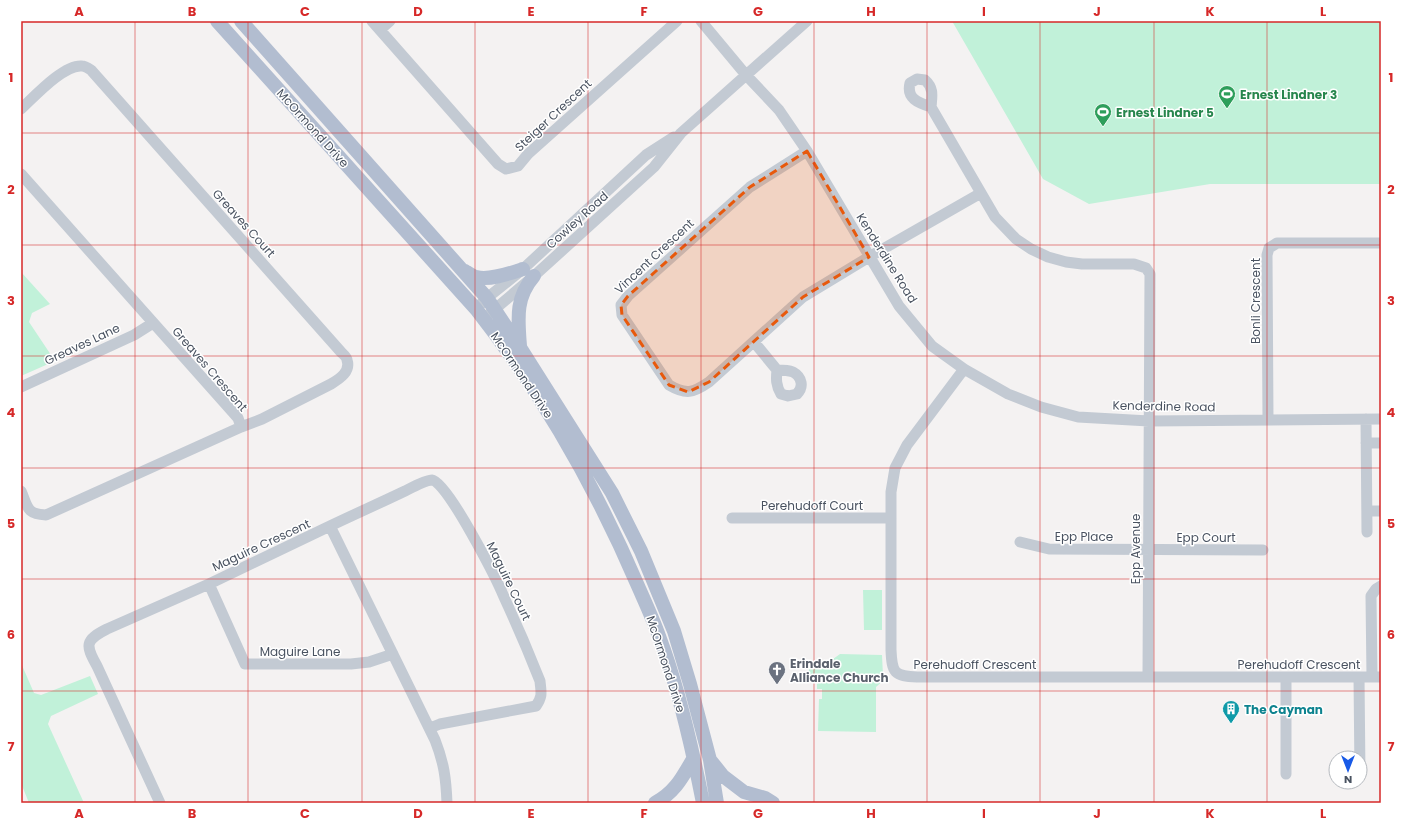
<svg xmlns="http://www.w3.org/2000/svg" width="1402" height="824" viewBox="0 0 1402 824" font-family="Poppins,sans-serif">
<style>
.green{fill:#c1f1d9}
.lines{fill:none;stroke-linecap:round;stroke-linejoin:round}
.minor{stroke:#c3cad3;stroke-width:11}
.major{stroke:#b2bdd0;stroke-width:14}
.marked{fill:#e8590c;fill-opacity:0.2;stroke:#e8590c;stroke-width:3;stroke-dasharray:8 5;stroke-linejoin:round}
.grid{fill:none;stroke:#d62828;stroke-width:1;stroke-opacity:0.55}
.labels{text-anchor:middle;dominant-baseline:central;stroke-width:3;stroke-linejoin:round;paint-order:stroke}
.leisure-label{font-size:12px;font-weight:bold;fill:#27864d;stroke:#fff;text-anchor:start}
.street-label{font-size:12px;fill:#495260;stroke:#fff}
.worship-label{font-size:12px;font-weight:bold;fill:#5b616d;stroke:#fff;text-anchor:start}
.culture-label{font-size:12px;font-weight:bold;fill:#0d838f;stroke:#fff;text-anchor:start}
.neatline{fill:none;stroke:#d62828;stroke-width:1.5}
.grid-label{font-size:13px;text-anchor:middle;font-weight:bold;fill:#d62828}
</style>
<rect width="100%" height="100%" fill="#f4f2f2"/>
<path class="green" d="M952,21H1381V184H1210L1089,204L1043,179Z
M21,272L50,304L32,313L29,322L55,361L21,376Z
M863,590H882V630H864Z
M840,654L882,655L883,676L885,679L876,687V732L818,731L819,699H822V689H817V675H809V669L822,667Z
M21,663L34,693L41,695L90,676L98,694L51,716L48,724L84,803H29L21,783Z"/>
<g class="lines">
<path class="minor" d="M372,21L498,164L506,169L518,166L528,154L677,21
M701,21L746,75L779,110L807,151L899,306L932,346L964,369L1008,394L1041,407L1078,417L1149,421L1381,419
M380,30L390,21
M917,79L925,80C934,88 932,96 931,107C919,103 906,99 910,83Z
M931,107L995,217L1016,239L1031,249L1048,257L1066,262L1082,264H1134L1146,268L1150,274L1148,676
M21,109C34,97 64,64 82,66C85,66 88,68 91,70L341,352C343,354 347,357 347,360C351,372 339,379 331,384L262,419L241,427
M807,151L750,187L628,296L621,305L622,315L669,385C686,395 693,393 709,382L803,297L869,257L981,193
M21,174L238,418L241,427L46,515C26,514 28,507 21,491
M476,309L487,298L523,269L646,155L674,137
M488,315L534,276L654,167L681,133L807,21
M754,342L777,370C776,379 776,386 781,394L788,396L797,394C804,387 802,377 793,372C788,370 782,370 777,370
M964,369L907,445L895,468L891,492V650C892,673 894,676 917,677H1381
M21,387L134,335L153,323
M1366,419L1367,532
M1268,420L1267,255L1269,248L1277,243H1381
M1366,443H1381
M1367,511H1381
M732,518H891
M330,526C355,514 380,503 405,491C411,488 426,480 432,480C447,481 497,580 504,597C517,625 529,653 540,681C541,692 543,696 536,706L440,724L430,728
M1020,542L1049,549L1263,550
M209,584L245,664H351L369,662L393,654
M1286,677V774
M1359,677L1360,774
M1372,677L1371,596L1376,589L1381,586
M160,803L97,666C85,645 85,640 107,629L209,584L330,526L435,740C444,763 446,778 447,803"/>
<path class="major" d="M217,21L476,309C542,393 596,488 638,586C645,602 653,619 659,636C679,689 692,747 703,803
M241,21L487,298L521,349L612,493L641,551L674,631L690,684L710,760L717,803
M465,271C468,273 472,276 476,277C489,281 511,273 523,269
M520,346C518,319 515,298 534,276
M711,761L723,776L744,792L765,798L773,803
M655,803C675,792 682,778 693,759"/>
</g>
<path class="marked" d="M807,151L869,257L803,297L709,382L688,392L669,385L622,315L621,305L628,296L750,187Z"/>
<path class="grid" d="M135,21V803M248,21V803M362,21V803M475,21V803M588,21V803M701,21V803M814,21V803M927,21V803M1040,21V803M1154,21V803M1267,21V803M21,133H1381M21,245H1381M21,356H1381M21,468H1381M21,579H1381M21,691H1381"/>
<defs>
<symbol id="stadium-pin" viewBox="-11 -11 22 30"><path d="M0 17L-7.5 6A9.5 9.5 0 1 1 7.5 6Z" fill="#2e9e5b" stroke="#fff"/><path d="M0-5a6.5 5 0 1 0 0 10a6.5 5 0 1 0 0-10ZM-3.5-1.8h7v3.6h-7Z" fill="#fff"/></symbol>
<symbol id="church-pin" viewBox="-11 -11 22 30"><path d="M0 17L-7.5 6A9.5 9.5 0 1 1 7.5 6Z" fill="#6b7280" stroke="#fff"/><path d="M-1.2-6h2.4v3.5h3.3v2.4h-3.3V6h-2.4V-.1h-3.3v-2.4h3.3Z" fill="#fff"/></symbol>
<symbol id="building-pin" viewBox="-11 -11 22 30"><path d="M0 17L-7.5 6A9.5 9.5 0 1 1 7.5 6Z" fill="#0f9aa8" stroke="#fff"/><path d="M-4-6H4V6H1V3H-1V6H-4ZM-2.5-4.3h1.7v1.8h-1.7ZM.8-4.3h1.7v1.8H.8ZM-2.5-1h1.7V.8h-1.7ZM.8-1h1.7V.8H.8Z" fill="#fff"/></symbol>
</defs>
<g fill-rule="evenodd">
<use href="#stadium-pin" x="1217" y="84" width="20" height="27"/>
<use href="#stadium-pin" x="1093" y="102" width="20" height="27"/>
<use href="#church-pin" x="767" y="660" width="20" height="27"/>
<use href="#building-pin" x="1221" y="699" width="20" height="27"/>
</g>
<g class="labels">
<g class="leisure-label">
<text x="1240" y="94">Ernest Lindner 3</text>
<text x="1116" y="112">Ernest Lindner 5</text>
</g>
<g class="street-label">
<text transform="translate(553 115) rotate(-43)">Steiger Crescent</text>
<text transform="translate(313 128) rotate(48)">McOrmond Drive</text>
<text transform="translate(577 220) rotate(-42)">Cowley Road</text>
<text transform="translate(244 223) rotate(48)">Greaves Court</text>
<text transform="translate(654 256) rotate(-43)">Vincent Crescent</text>
<text transform="translate(887 258) rotate(58)">Kenderdine Road</text>
<text transform="translate(1255 301) rotate(-90)">Bonli Crescent</text>
<text transform="translate(82 344) rotate(-25)">Greaves Lane</text>
<text transform="translate(210 369) rotate(49)">Greaves Crescent</text>
<text transform="translate(522 375) rotate(56)">McOrmond Drive</text>
<text transform="translate(1164 406) rotate(1)">Kenderdine Road</text>
<text x="812" y="505">Perehudoff Court</text>
<text x="1084" y="536">Epp Place</text>
<text x="1206" y="537">Epp Court</text>
<text transform="translate(261 545) rotate(-25)">Maguire Crescent</text>
<text transform="translate(1135 549) rotate(-90)">Epp Avenue</text>
<text transform="translate(509 581) rotate(64)">Maguire Court</text>
<text x="300" y="651">Maguire Lane</text>
<text transform="translate(666 664) rotate(72)">McOrmond Drive</text>
<text x="975" y="664">Perehudoff Crescent</text>
<text x="1299" y="664">Perehudoff Crescent</text>
</g>
<g class="worship-label">
<text x="790" y="663">Erindale<tspan x="790" dy="14">Alliance Church</tspan></text>
</g>
<g class="culture-label">
<text x="1244" y="709">The Cayman</text>
</g>
</g>
<rect width="1402" height="824" fill="none" stroke="#ffffff" stroke-width="44"/>
<g transform="translate(1348 770) rotate(180)"><circle r="19" fill="#ffffff" stroke="#b6babf"/>
<path d="M0-3L7 15L0 10L-7 15Z" fill="#185ae7"/>
<text y="-6" font-size="11" font-weight="bold" text-anchor="middle" fill="#495260">N</text>
</g>
<rect x="22" y="22" width="1358" height="780" class="neatline"/>
<g class="grid-label">
<text x="79" y="16">A</text>
<text x="192" y="16">B</text>
<text x="305" y="16">C</text>
<text x="418" y="16">D</text>
<text x="531" y="16">E</text>
<text x="644" y="16">F</text>
<text x="758" y="16">G</text>
<text x="871" y="16">H</text>
<text x="984" y="16">I</text>
<text x="1097" y="16">J</text>
<text x="1210" y="16">K</text>
<text x="1323" y="16">L</text>
<text x="11" y="82">1</text>
<text x="1391" y="82">1</text>
<text x="11" y="194">2</text>
<text x="1391" y="194">2</text>
<text x="11" y="305">3</text>
<text x="1391" y="305">3</text>
<text x="11" y="417">4</text>
<text x="1391" y="417">4</text>
<text x="11" y="528">5</text>
<text x="1391" y="528">5</text>
<text x="11" y="639">6</text>
<text x="1391" y="639">6</text>
<text x="11" y="751">7</text>
<text x="1391" y="751">7</text>
<text x="79" y="818">A</text>
<text x="192" y="818">B</text>
<text x="305" y="818">C</text>
<text x="418" y="818">D</text>
<text x="531" y="818">E</text>
<text x="644" y="818">F</text>
<text x="758" y="818">G</text>
<text x="871" y="818">H</text>
<text x="984" y="818">I</text>
<text x="1097" y="818">J</text>
<text x="1210" y="818">K</text>
<text x="1323" y="818">L</text>
</g>
</svg>
